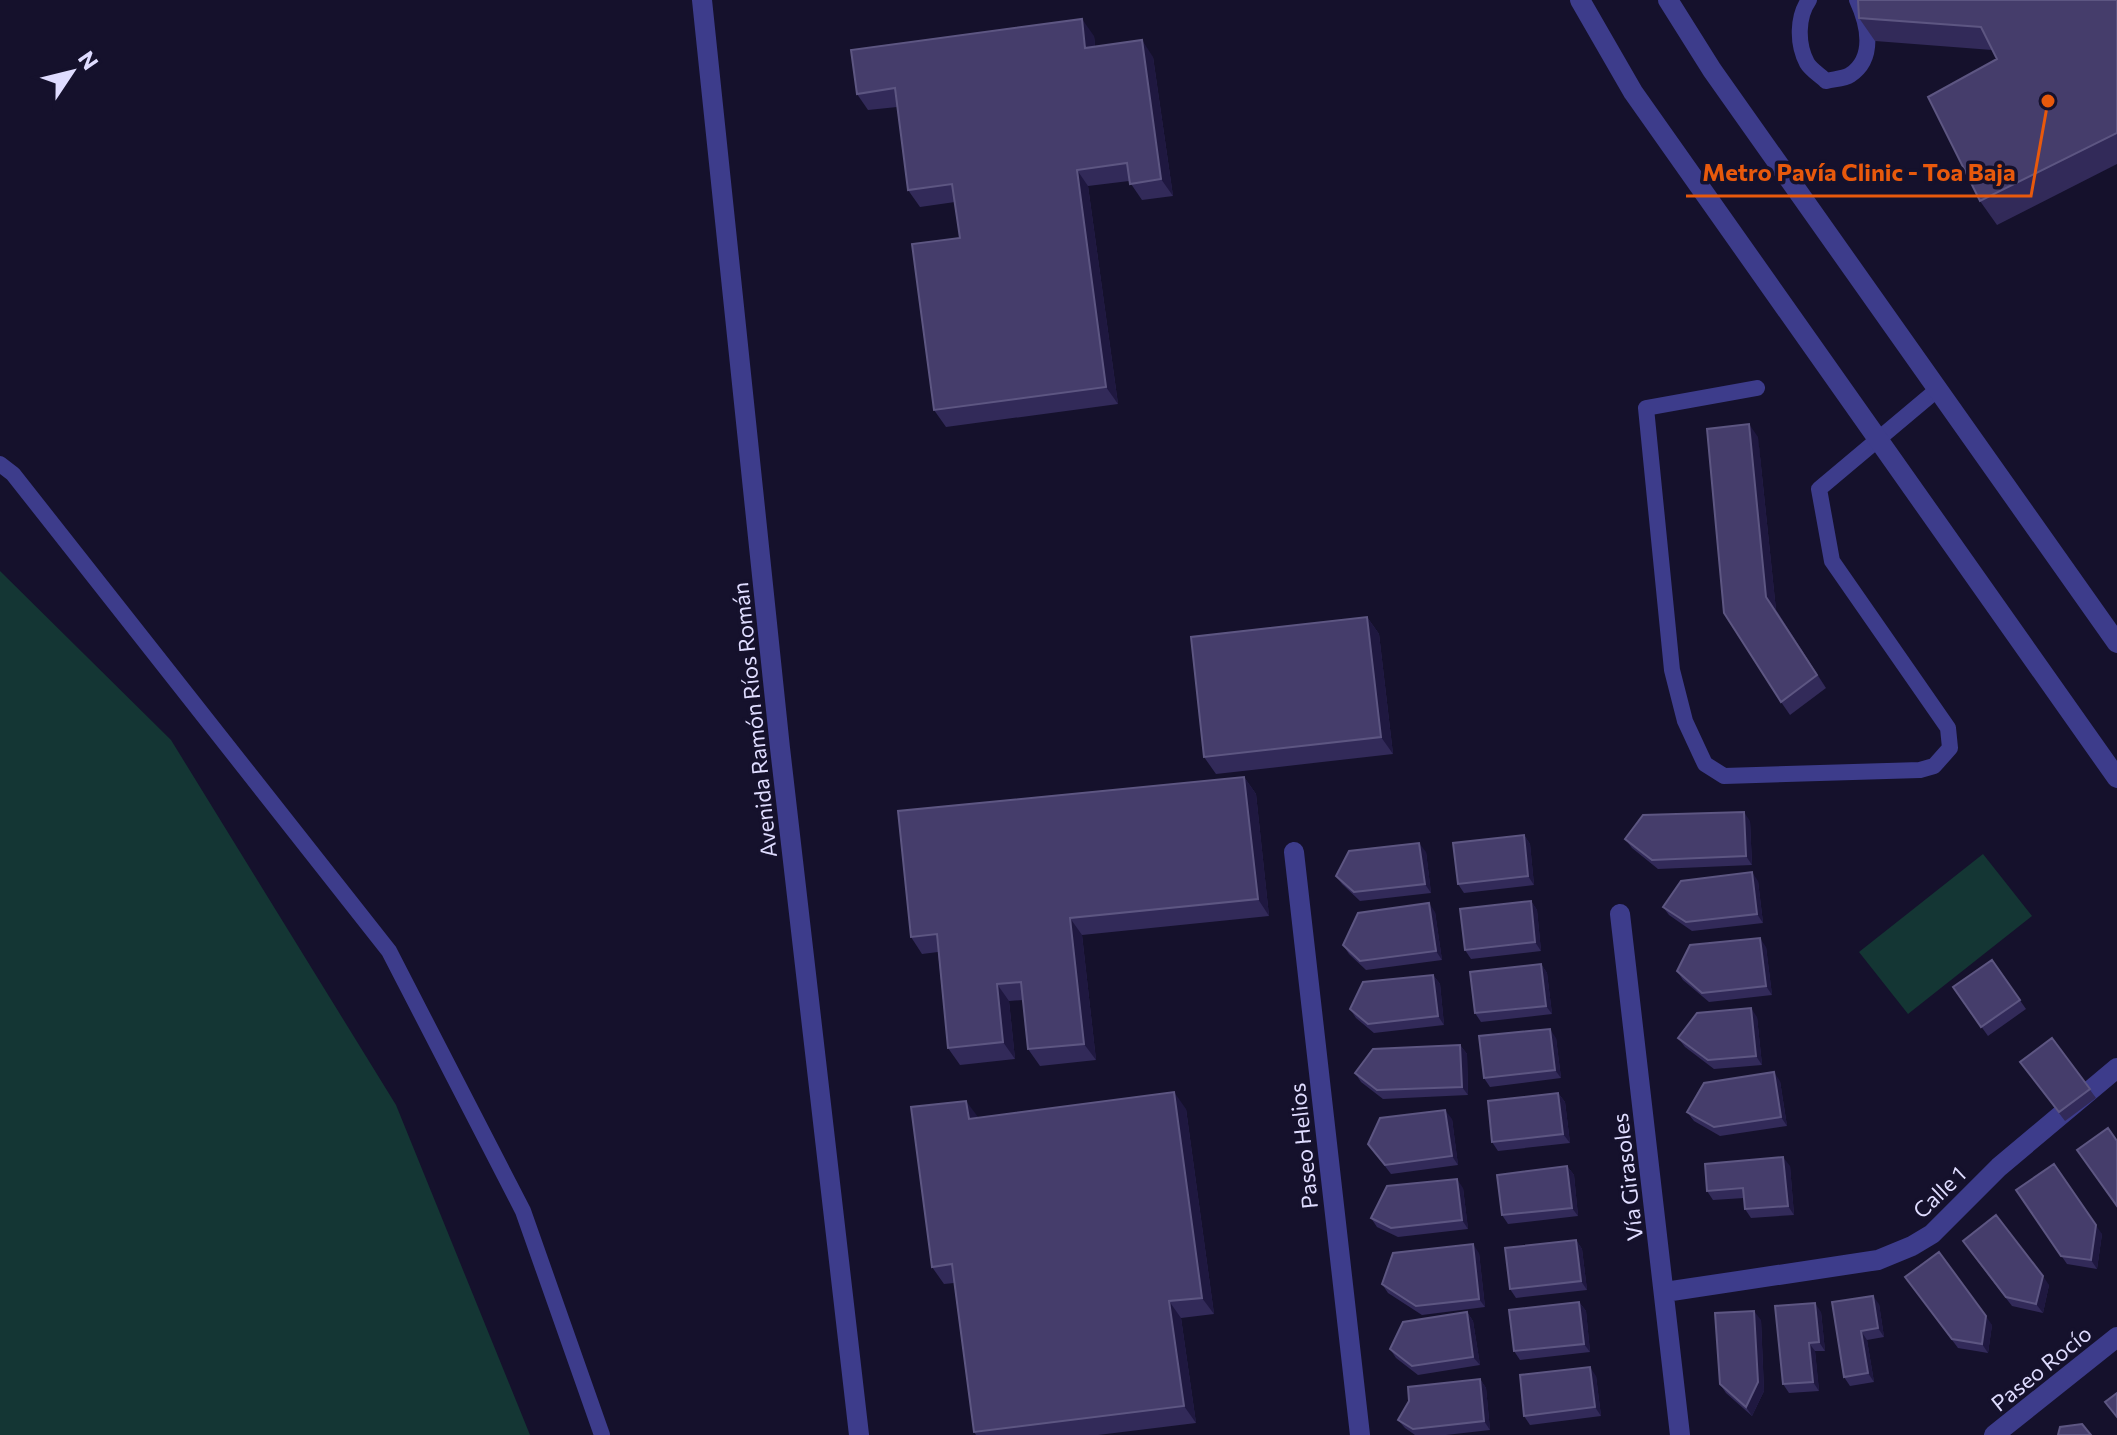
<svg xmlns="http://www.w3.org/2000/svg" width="2117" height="1435" viewBox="0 0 2117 1435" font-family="Commissioner,sans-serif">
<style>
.green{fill:#143634}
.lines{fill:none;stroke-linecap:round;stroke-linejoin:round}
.service{stroke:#3d3c8b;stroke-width:16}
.minor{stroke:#3d3c8b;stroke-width:20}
.tertiary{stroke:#3d3c8b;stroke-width:20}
.wall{fill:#322a59}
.shaded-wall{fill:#1f1840}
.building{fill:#453d6b;stroke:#5d5682;stroke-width:2}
.labels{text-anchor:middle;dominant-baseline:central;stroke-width:7;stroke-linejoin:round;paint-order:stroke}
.street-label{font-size:22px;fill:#dfdcff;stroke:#15112c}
.leader{fill:none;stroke:#e8590c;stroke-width:3}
.callout-dot{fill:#e8590c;stroke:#15112c;stroke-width:3}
.callout-label{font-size:24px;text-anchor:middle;font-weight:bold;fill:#e8590c;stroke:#15112c;stroke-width:7;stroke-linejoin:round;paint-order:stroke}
</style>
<rect width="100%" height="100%" fill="#15112c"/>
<path class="green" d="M0,571L171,740L396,1105L530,1435H0Z
M1983,854L2032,916L1908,1014L1859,952Z"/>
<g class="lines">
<path class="service" d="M1809,0C1797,17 1797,44 1807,63C1811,70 1820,75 1826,81C1833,79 1844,79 1850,75C1876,58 1868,24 1857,0
M1757,388L1646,408L1672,670L1685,721L1705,764L1724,776L1920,770L1934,766L1950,748L1948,728L1832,561L1819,489L1938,389
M0,464L13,474L389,951L523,1211L602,1435"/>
<path class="minor" d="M1294,852L1360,1435
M1620,914L1680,1435
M1665,1292L1878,1260L1912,1246L1932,1234L1999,1167L2117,1068
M1994,1435L2117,1337"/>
<path class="tertiary" d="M702,0L780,748L859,1435
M1580,0L1633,92L2117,778
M1668,0L1712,70L2117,643"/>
</g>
<path class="wall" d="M2117,0V164L1997,225L1980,201L1997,59L1992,50L1875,41L1859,18Z
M1094,36L1095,46L1153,57L1173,196L1142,200L1129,181L1088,186L1118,404L946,427L934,410L960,238L955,202L920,207L908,190L897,107L868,110L857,94Z
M1758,437L1776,610L1826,688L1790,715L1781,702Z
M1367,617L1379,634L1393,754L1216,774L1204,757Z
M1244,777L1256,794L1269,916L1082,935L1096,1060L1040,1066L1028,1049L1023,1000L1009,1001L1015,1059L960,1065L948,1048L938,952L922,954L911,937Z
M1750,821L1752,865L1658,869L1632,848L1625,839Z
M1524,835L1530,844L1534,885L1464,893L1458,884Z
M1426,852L1431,893L1360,901L1342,884L1336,876Z
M1758,881L1763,923L1692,931L1669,915L1663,907Z
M1531,901L1537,910L1541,951L1471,959L1465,950Z
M1435,912L1442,960L1366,970L1349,954L1343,945Z
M1766,947L1772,995L1709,1002L1683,980L1677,971Z
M1992,960L2026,1009L1988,1036L1953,987Z
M1541,964L1547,973L1552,1014L1481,1022L1475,1013Z
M1433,975L1440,984L1444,1025L1374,1033L1356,1018L1350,1009Z
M1757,1017L1762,1065L1714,1069L1685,1047L1678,1038Z
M1556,1038L1561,1078L1490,1087L1484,1078Z
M2052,1038L2096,1098L2065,1121L2020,1062Z
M1460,1045L1467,1054L1468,1095L1383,1099L1361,1082L1355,1073Z
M1780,1081L1787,1126L1720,1136L1694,1121L1687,1112Z
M1558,1093L1565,1102L1570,1143L1498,1151L1492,1142Z
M1186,1109L1214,1314L1181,1318L1196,1423L1098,1435H976L974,1432L954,1283L944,1284L932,1267L978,1118Z
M1452,1119L1458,1165L1391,1174L1368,1144Z
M1567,1166L1574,1175L1578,1216L1508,1224L1502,1215Z
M1790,1166L1794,1215L1751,1218L1745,1209L1744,1198L1713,1200L1707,1191Z
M1463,1188L1468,1229L1398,1237L1377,1227L1371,1218Z
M2016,1190L2102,1234L2097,1269L2067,1264Z
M1576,1240L1582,1249L1587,1290L1516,1298L1510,1289Z
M1969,1250L2049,1285L2043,1313L2012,1306Z
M1479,1253L1485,1307L1422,1315L1388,1293L1382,1284Z
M1905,1277L1992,1325L1988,1353L1958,1348Z
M1579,1302L1586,1311L1590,1352L1520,1360L1514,1351Z
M1832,1302L1879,1304L1884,1337L1867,1340L1874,1382L1850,1386L1844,1377Z
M1467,1312L1473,1321L1480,1365L1418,1375L1396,1358L1390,1349Z
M1821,1312L1825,1351H1815L1819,1391L1789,1393L1783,1384Z
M1761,1320L1764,1391L1752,1416L1726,1393L1720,1384Z
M1596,1376L1601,1416L1530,1425L1524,1416Z
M1480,1379L1486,1388L1490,1430L1446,1435H1415L1405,1428L1398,1420L1409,1401Z"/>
<path class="shaded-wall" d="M1082,19L1094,36L1097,65L1085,48Z
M1142,40L1153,57L1173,196L1161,179Z
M1077,170L1088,186L1118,404L1106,387Z
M1749,424L1758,437L1776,610L1826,688L1766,597Z
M1367,617L1379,634L1393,754L1381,737Z
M1244,777L1256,794L1269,916L1258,899Z
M1744,812L1750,821L1752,865L1746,856Z
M1524,835L1530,844L1534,885L1528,876Z
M1419,843L1426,852L1431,893L1425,884Z
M1752,872L1758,881L1763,923L1757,914Z
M1531,901L1537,910L1541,951L1535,942Z
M1429,903L1435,912L1442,960L1436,951Z
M1070,918L1082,935L1096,1060L1084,1044Z
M1760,938L1766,947L1772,995L1766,986Z
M1541,964L1547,973L1552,1014L1546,1006Z
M1433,975L1440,984L1444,1025L1438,1016Z
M997,984L1009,1001L1015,1059L1003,1042Z
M1751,1008L1757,1017L1762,1065L1756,1056Z
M1550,1029L1556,1038L1561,1078L1555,1070Z
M1460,1045L1467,1054L1468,1095L1462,1087Z
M1774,1072L1780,1081L1787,1126L1781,1117Z
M1174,1092L1186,1109L1214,1314L1202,1298Z
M1558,1093L1565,1102L1570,1143L1563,1134Z
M966,1101L978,1117L969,1119Z
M1445,1110L1452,1119L1458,1165L1452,1156Z
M1783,1157L1790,1166L1794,1215L1788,1206Z
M1567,1166L1574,1175L1578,1216L1572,1208Z
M2060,1173L2102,1234L2097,1269L2091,1260Z
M1457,1179L1463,1188L1468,1229L1462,1220Z
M1576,1240L1582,1249L1587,1290L1581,1281Z
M1473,1244L1479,1253L1485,1307L1479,1299Z
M2043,1276L2049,1285L2043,1313L2036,1304Z
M1873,1296L1879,1304L1884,1337L1878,1328Z
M1169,1301L1181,1318L1196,1423L1184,1406Z
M1579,1302L1586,1311L1590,1352L1584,1344Z
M1815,1303L1821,1312L1825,1351L1819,1342Z
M1754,1311L1761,1320L1764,1391L1752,1416L1746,1407Z
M1467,1312L1473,1321L1480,1365L1473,1357Z
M1986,1316L1992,1325L1988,1353L1982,1344Z
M1861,1331L1867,1340L1874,1382L1868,1373Z
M1809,1343L1815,1351L1819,1391L1813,1382Z
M1590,1367L1596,1376L1601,1416L1595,1407Z
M1480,1379L1486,1388L1490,1430L1484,1421Z"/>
<path class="building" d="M1858,0H2117V133L1980,201L1928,97L1997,59L1981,27L1859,18Z
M1082,19L1085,48L1142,40L1161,179L1130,184L1127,163L1077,170L1106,387L934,410L912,244L960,238L952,184L908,190L895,88L857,94L851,50Z
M1749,424L1766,597L1817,675L1781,702L1724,613L1707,429Z
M1367,617L1381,737L1204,757L1191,637Z
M1244,777L1258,899L1070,918L1084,1044L1028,1049L1021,982L997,984L1003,1042L948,1048L937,934L911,937L898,811Z
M1744,812L1746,856L1652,860L1625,839L1643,815Z
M1524,835L1528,876L1458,884L1453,843Z
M1419,843L1425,884L1354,892L1336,876L1349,851Z
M1752,872L1757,914L1686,922L1663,907L1681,881Z
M1531,901L1535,942L1465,950L1460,909Z
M1429,903L1436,951L1360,961L1343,945L1358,913Z
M1760,938L1766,986L1702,993L1677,971L1690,945Z
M1992,960L2020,1000L1981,1027L1953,987Z
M1541,964L1546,1006L1475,1013L1470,972Z
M1433,975L1438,1016L1368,1024L1350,1009L1363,982Z
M1751,1008L1756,1056L1708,1060L1678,1038L1697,1013Z
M1550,1029L1555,1070L1484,1078L1479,1036Z
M2052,1038L2090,1089L2059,1112L2020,1062Z
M1460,1045L1462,1087L1377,1090L1355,1073L1373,1049Z
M1774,1072L1781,1117L1714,1127L1687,1112L1704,1083Z
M1174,1092L1202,1298L1169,1301L1184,1406L974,1432L952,1264L932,1267L911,1107L966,1101L969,1119Z
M1558,1093L1563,1134L1492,1142L1488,1101Z
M1445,1110L1452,1156L1385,1165L1368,1144L1380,1118Z
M2108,1128L2117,1141V1206L2077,1150Z
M1783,1157L1788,1206L1745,1209L1743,1188L1707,1191L1705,1164Z
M2054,1164L2096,1225L2091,1260L2061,1256L2016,1190Z
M1567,1166L1572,1208L1502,1215L1497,1175Z
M1457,1179L1462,1220L1391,1228L1371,1218L1387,1186Z
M1996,1215L2043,1276L2036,1304L2006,1297L1963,1241Z
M1576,1240L1581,1281L1510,1289L1505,1248Z
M1473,1244L1479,1299L1416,1306L1382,1284L1393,1253Z
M1939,1252L1986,1316L1982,1344L1952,1339L1905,1277Z
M1873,1296L1878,1328L1861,1331L1868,1373L1844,1377L1832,1302Z
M1579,1302L1584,1344L1514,1351L1509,1310Z
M1815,1303L1819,1342L1809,1343L1813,1382L1783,1384L1775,1306Z
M1754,1311L1758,1382L1746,1407L1720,1384L1715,1313Z
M1467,1312L1473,1357L1412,1366L1390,1349L1403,1322Z
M1590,1367L1595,1407L1524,1416L1520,1375Z
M1480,1379L1484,1421L1413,1429L1398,1420L1409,1401L1408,1387Z
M2117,1393V1417L2105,1402Z
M2082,1424L2091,1435H2058L2060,1427Z"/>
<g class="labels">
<g class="street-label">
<text transform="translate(754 720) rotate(-96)">Avenida Ramón Ríos Román</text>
<text transform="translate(1303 1146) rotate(-96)">Paseo Helios</text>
<text transform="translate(1627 1177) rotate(-97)">Vía Girasoles</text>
<text transform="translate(1939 1192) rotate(-44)">Calle 1</text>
<text transform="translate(2041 1368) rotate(-39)">Paseo Rocío</text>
</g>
</g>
<path class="leader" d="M2048 101L2031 196H1686"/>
<circle class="callout-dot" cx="2048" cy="101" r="8"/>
<g class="callout-label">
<text x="1859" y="181">Metro Pavía Clinic - Toa Baja</text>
</g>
<g transform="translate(72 72) rotate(55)" stroke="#15112c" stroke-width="6" paint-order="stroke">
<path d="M0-6L14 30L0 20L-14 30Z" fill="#dfdcff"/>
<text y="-12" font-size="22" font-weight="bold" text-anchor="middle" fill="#dfdcff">N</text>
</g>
</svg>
